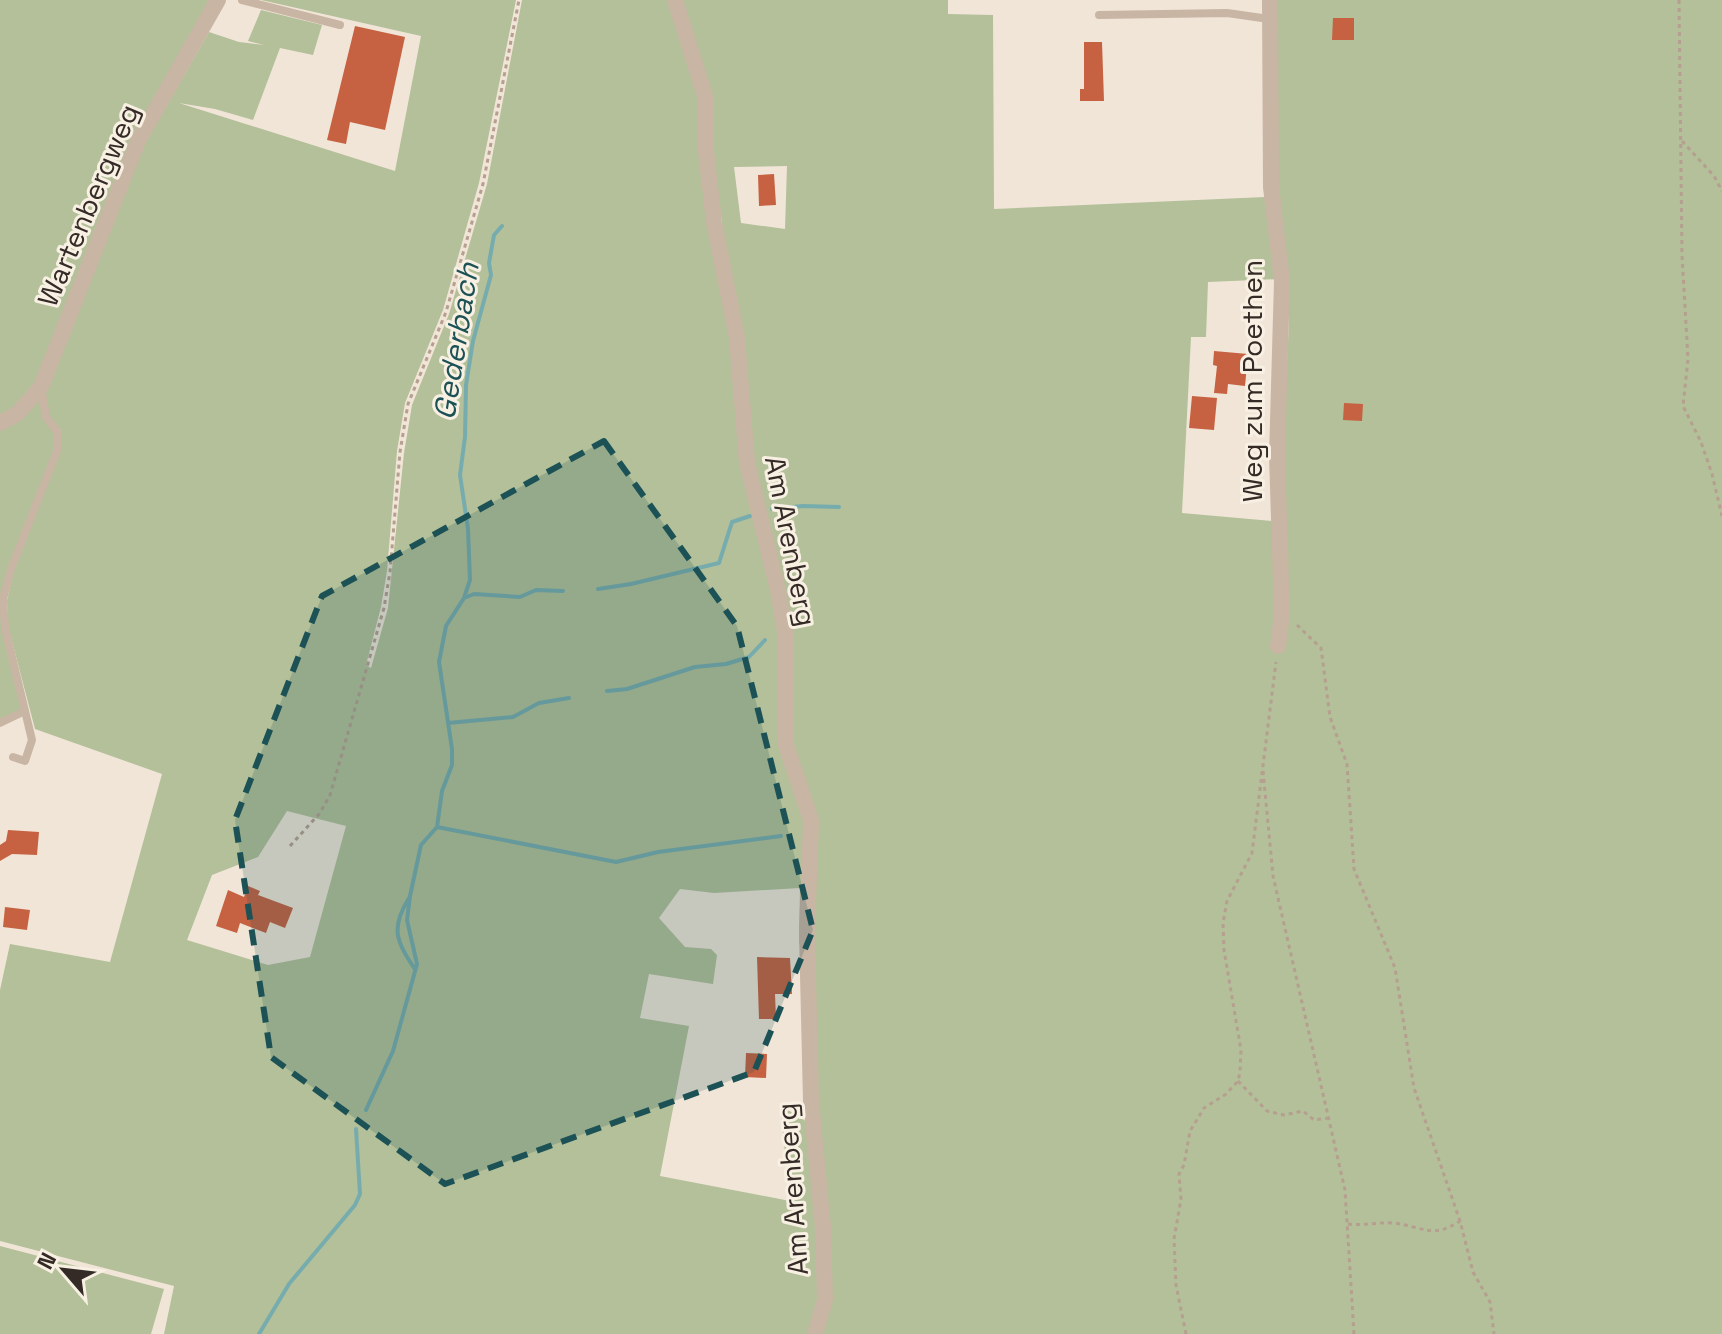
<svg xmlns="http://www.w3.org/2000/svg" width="1722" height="1334" viewBox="0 0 1722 1334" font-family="'Space Grotesk',sans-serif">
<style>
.green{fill:#b3c099;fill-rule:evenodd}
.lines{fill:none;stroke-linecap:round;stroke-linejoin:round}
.stream{stroke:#77acae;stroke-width:4}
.building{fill:#c66241}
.path{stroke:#b59f8f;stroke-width:3;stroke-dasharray:4 4;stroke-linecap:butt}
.service{stroke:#c9b5a4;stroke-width:8}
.minor{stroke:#c9b5a4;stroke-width:16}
.marked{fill:#1c5256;fill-opacity:0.2;stroke:#1c5256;stroke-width:6;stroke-dasharray:16 10;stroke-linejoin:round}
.labels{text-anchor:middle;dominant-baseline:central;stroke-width:6;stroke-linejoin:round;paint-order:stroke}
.street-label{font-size:28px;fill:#342b26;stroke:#f9f0e4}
.water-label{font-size:30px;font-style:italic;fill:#1c5256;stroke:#f9f0e4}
</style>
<rect width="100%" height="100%" fill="#f1e5d8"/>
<path class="green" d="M0,0H214L124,163L38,385L0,420Z
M261,0H516L479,183L443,310L405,403L397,451L387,571L381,607L366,665L371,668L388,608L404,453L412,405L449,314L487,184L522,0H671L702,100V152L709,222H722L711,152L710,100L678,0H948V14L993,15L994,209L1265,197L1280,279L1208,282L1206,337H1191L1182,513L1272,521L1276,623L1273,646L1283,648L1286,627L1283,456L1289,320L1288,278L1275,170V0H1722V1334H164L174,1286L0,1241V990L10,944L110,962L162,774L35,729L8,626L7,600L14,570L60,451L61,430L48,415L44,391L132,166L209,32L239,42L264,45L248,41L261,10L322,25L313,55L280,48L253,120L215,109L179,103L395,171L421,36ZM787,166L785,229L741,223L734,167ZM287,811L346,826L310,957L268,965L187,940L212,875L258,857ZM800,888L799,943L810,951L814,1032L812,1125L780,1105L790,1201L660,1176L689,1026L640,1018L649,974L713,984L717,955L711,949L685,947L659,918L680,889L714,893Z
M39,395L54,432V450L1,598L22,711L0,720V428Z
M0,1246L164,1289L151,1334H0Z"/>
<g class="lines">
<path class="stream" d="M772,509L803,506L839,507
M598,589L631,584L719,563L732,522L750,516
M464,598L474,594L520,597L536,590L563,591
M607,691L627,689L695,667L726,664L749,657L765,640
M448,723L513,717L539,703L569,698
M437,827L616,862L658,852L781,836
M409,898C391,927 395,941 415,969
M366,1110L393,1051L417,964L407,920L410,896L421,845L437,827L442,791L452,765V749L439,662L446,626L464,598L470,580L468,529L460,475L465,437L466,385L473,341L491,275L489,263L494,235L502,226
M259,1334L289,1284L355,1205L360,1194L356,1129"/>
</g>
<path class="building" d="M1333,18H1354V40H1332Z
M355,26L405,37L385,130L350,122L346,144L327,140Z
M1084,42H1102L1104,101H1080V89H1084Z
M774,174L776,205L759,206L758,175Z
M1214,351L1248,354L1245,386L1228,384L1227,394L1214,393L1217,366L1213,365Z
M1192,396L1217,398L1214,430L1189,428Z
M1344,403L1363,404L1362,421L1343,420Z
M8,830L39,832L37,855L12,854L0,861V845L6,841Z
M248,886L260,891L258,895L293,908L285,928L270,922L266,933L240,923L237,933L216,926L228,890L244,897Z
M5,907L30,910L27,930L3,927Z
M757,957L790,958L792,994H775L776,1019H759Z
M746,1053L767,1054L766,1078L745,1077Z"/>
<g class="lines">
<path class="path" d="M1679,0L1682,255L1688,359L1683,406L1701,442L1712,474L1722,516
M1682,141L1714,176L1722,191
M1297,625L1321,648L1330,717L1347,764L1354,869L1395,968L1414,1088L1460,1221L1473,1272L1490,1302L1494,1334
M1263,771L1273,876L1345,1190L1354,1334
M290,846L320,813L330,795L384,608L390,572L400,452L408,404L446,312L483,184L519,0
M1238,1081L1267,1111L1284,1115L1303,1111L1314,1120L1329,1118
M1348,1224C1363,1226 1378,1222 1393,1223C1423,1226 1431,1240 1460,1221
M1186,1334L1176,1285L1174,1239L1181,1199L1179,1174L1184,1165L1190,1131L1204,1108L1226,1094L1238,1081L1240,1072L1241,1050L1224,950L1223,923L1227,901L1252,853L1276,662"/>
<path class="service" d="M242,0L340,25
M1099,15L1227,13L1269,19
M0,723L25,711
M13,757L25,761L32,740L5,628L3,599L11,569L57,451V431L46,417L41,387"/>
<path class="minor" d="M675,0L706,99V151L714,222L737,338L747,463L778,590L786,637V745L811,820L807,933L811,1101L823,1227L825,1300L815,1334
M1270,0L1271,187L1282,281L1277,456L1282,613L1278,646
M0,423L17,414L41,387L138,141L218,0"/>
</g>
<path class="marked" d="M604,441L737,626L813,930L754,1072L445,1184L271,1057L235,820L322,596Z"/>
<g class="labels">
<g class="street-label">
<text transform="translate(88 205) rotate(-67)">Wartenbergweg</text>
<text transform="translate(1252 381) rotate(-90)">Weg zum Poethen</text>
<text transform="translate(791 541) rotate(79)">Am Arenberg</text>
<text transform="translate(792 1189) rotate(-94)">Am Arenberg</text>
</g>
<g class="water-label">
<text transform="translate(456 341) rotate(-81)">Gederbach</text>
</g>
</g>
<g transform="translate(64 1270) rotate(298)" stroke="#f9f0e4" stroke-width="6" paint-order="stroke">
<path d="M0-6L14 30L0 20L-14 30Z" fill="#342b26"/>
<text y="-12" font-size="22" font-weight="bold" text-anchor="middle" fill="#342b26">N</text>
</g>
</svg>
